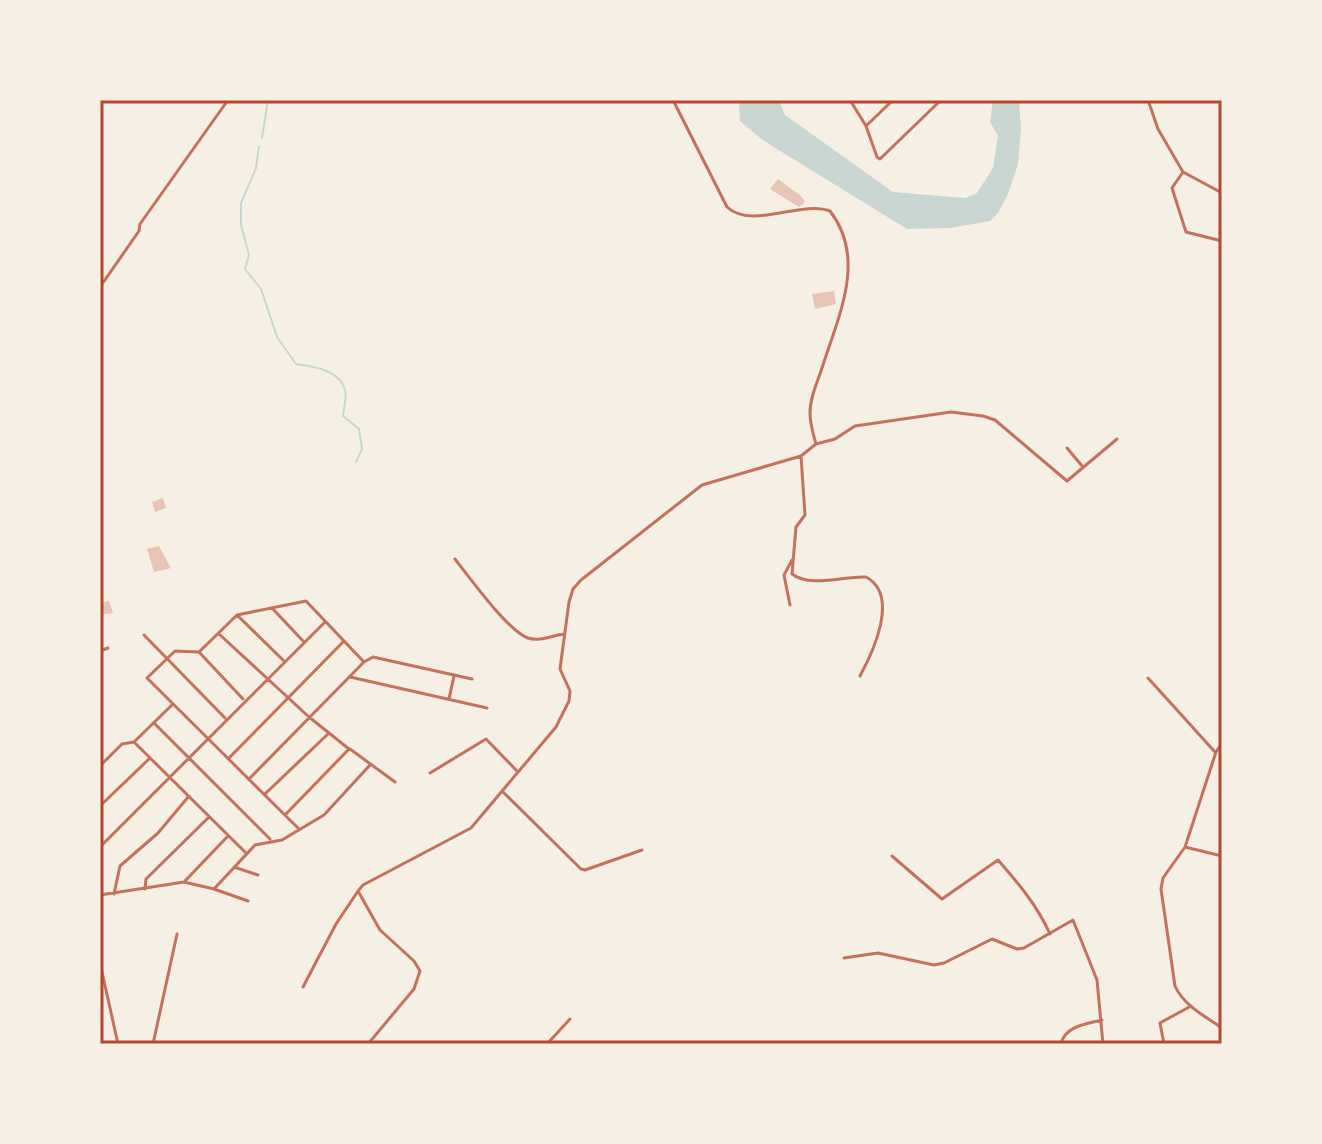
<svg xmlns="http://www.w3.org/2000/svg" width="1322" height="1144" viewBox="0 0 1322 1144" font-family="Raleway,sans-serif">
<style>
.water{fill:#c9d6d2}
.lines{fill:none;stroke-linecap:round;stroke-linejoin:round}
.stream{stroke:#c9d6d2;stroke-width:2}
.building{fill:#e6c5b7}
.minor{stroke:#c5725c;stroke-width:3}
.neatline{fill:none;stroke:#b5482f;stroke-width:3}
</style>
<rect width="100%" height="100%" fill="#f6efe4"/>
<path class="water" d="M739,100H779L785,115L893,192L965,198L977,193L993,168L998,136L990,122L993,100H1019L1021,129L1018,164L1008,194L998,213L990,221L950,228L907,229L764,141L740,121Z"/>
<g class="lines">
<path class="stream" d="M262,138L268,100
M259,146L256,168L241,203V225L249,255L245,269L261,289L277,337L296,364C312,366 340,370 345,390C347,397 344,408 343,416L359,429L362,449L356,462"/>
</g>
<path class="building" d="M778,179L801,196L805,202L799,207L770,189Z
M834,291L836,304L815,309L812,294Z
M163,498L166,508L155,512L152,502Z
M159,546L171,568L154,572L147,549Z
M109,601L113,613L100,615V603Z"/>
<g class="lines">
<path class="minor" d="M673,100L727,207C752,230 800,200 830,211C868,260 837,319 821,371C816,385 810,399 810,413C810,424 813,434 816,444
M850,100L866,126L877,157L880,159L941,100
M1148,100L1158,129L1183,172L1172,188L1186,232L1222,241
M866,126L893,100
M1183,172L1222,193
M100,287L139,231L140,224L228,100
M1067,448L1083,467
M801,456L805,515L796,527L792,574C810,588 844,576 866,577C900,595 873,652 860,676
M455,559C469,577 509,632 528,638C540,642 553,635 565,634
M790,605L784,575L792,560
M272,608L304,642
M237,615L283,660
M219,634L309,717L349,749L285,815
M144,635L225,718
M100,651L108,648
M199,652L243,699
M364,662L373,657L472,679
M350,677L487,708
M1148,678L1215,752
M449,699L454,676
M154,723L270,839
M134,742L245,852
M1222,743L1216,752L1185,847L1163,878L1161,889L1175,986C1184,1006 1205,1016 1222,1028
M350,749L395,782
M229,758L344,641
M100,766L122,744L134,742L173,704
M430,773L486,739L517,771
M249,779L364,662L306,601L237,615L199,652L175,651L147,678C198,728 248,779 299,829
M503,792L581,869L585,870L642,850
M266,793L329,733
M100,806L149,759
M100,847L325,622
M1185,847L1222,856
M892,856L942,899L998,860C1018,883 1037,905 1050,934
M234,867L258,875
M184,882L228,836
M145,889L146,879L209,817
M214,889L248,901
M114,894L120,866L158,833L189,796
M100,895L184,882L214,889L255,845L282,840L324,815L370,765
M844,958L878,953L934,965L944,963L992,939L1017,949L1024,948L1073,920L1097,980L1103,1044
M100,963L118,1044
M303,987L336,924L358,891
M153,1044L177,934
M368,1044L414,989L420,971L414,961L380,930L358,891L363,885L471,828L556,727L569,701L570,691L560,669L569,602L573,589L581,580L702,485L801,456L816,444L835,439L855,426L951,412L983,416L995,420L1067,481L1117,439
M547,1044L570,1019
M1061,1044C1065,1026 1086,1024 1102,1020
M1164,1044L1160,1023L1191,1006"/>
</g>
<rect width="1322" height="1144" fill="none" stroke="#f6efe4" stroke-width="204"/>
<rect x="102" y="102" width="1118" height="940" class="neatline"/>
</svg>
